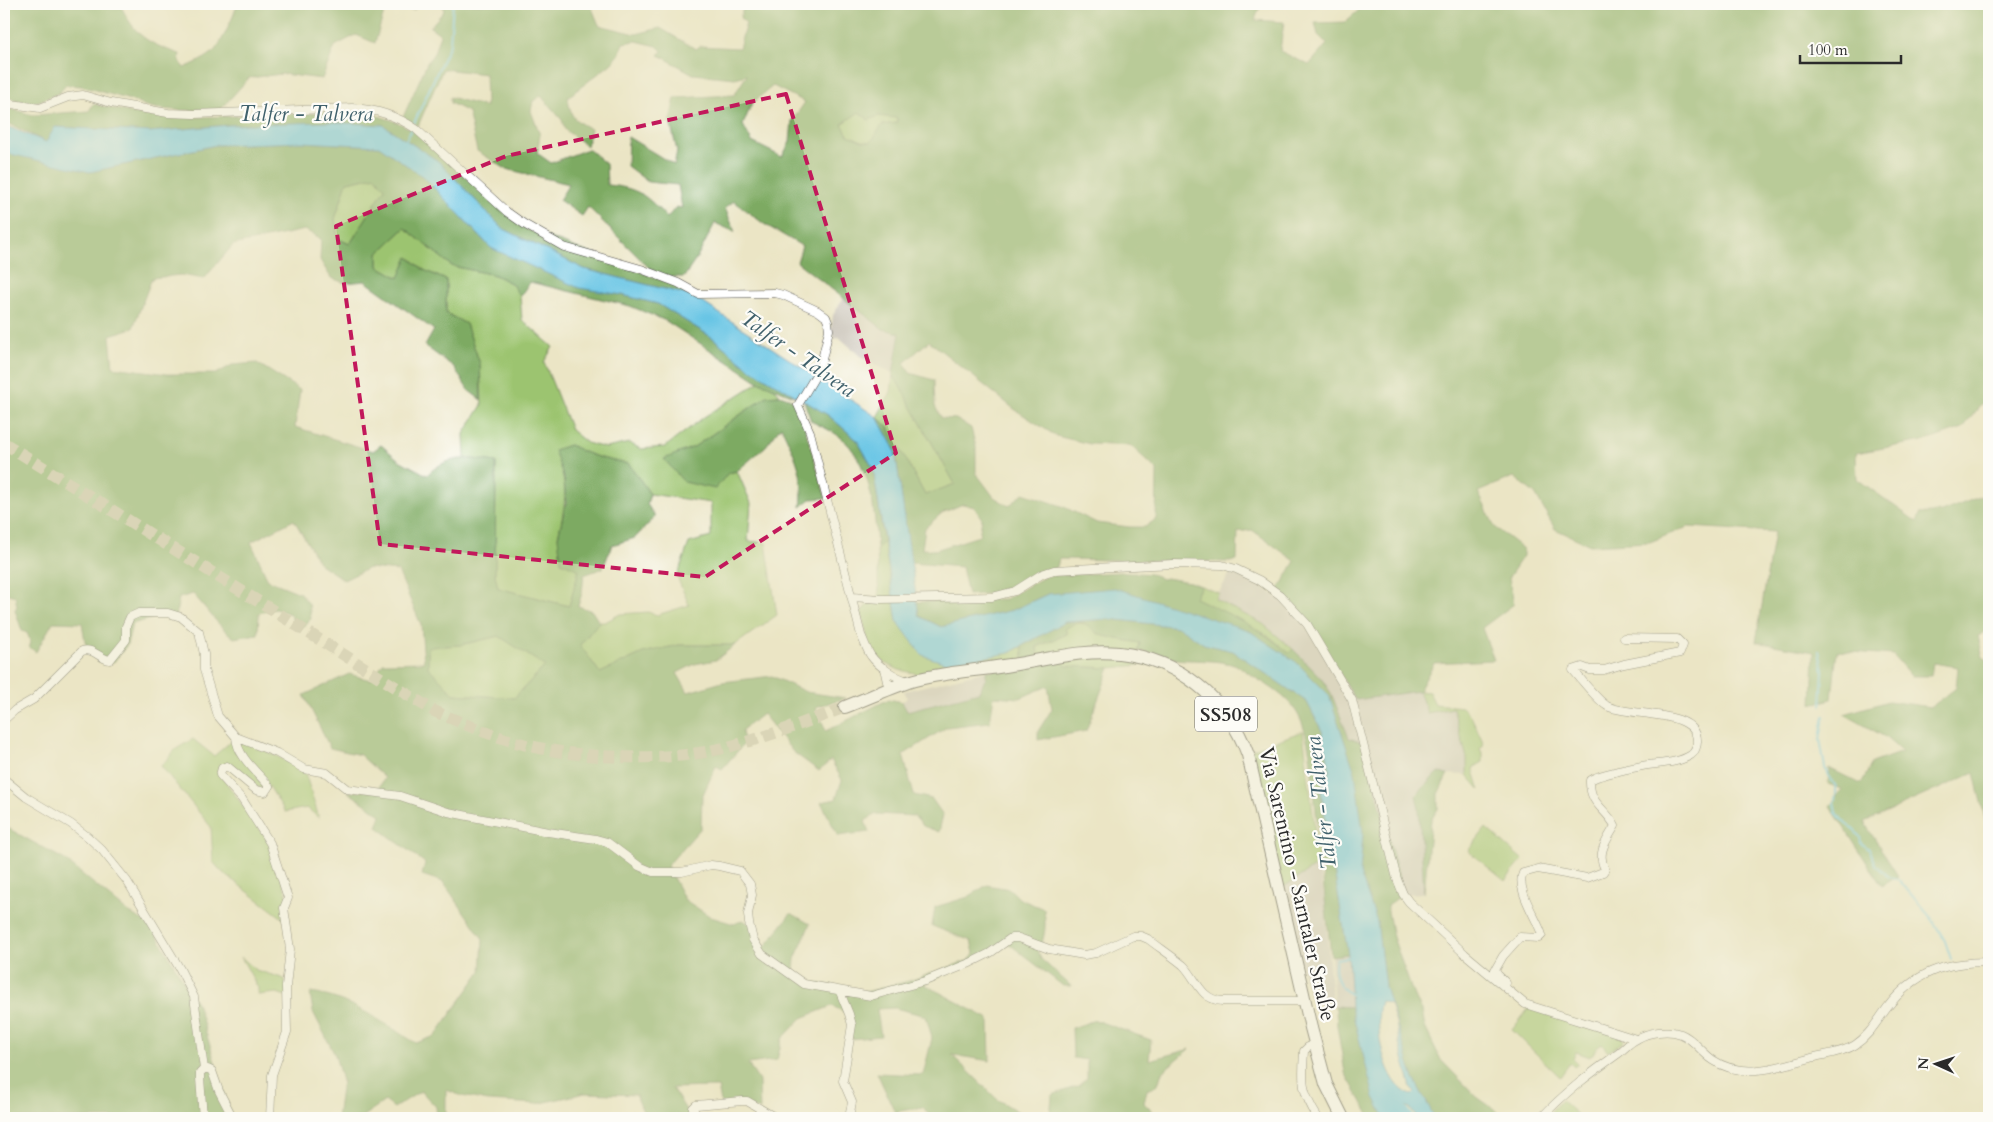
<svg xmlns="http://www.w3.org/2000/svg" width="1993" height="1122" viewBox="0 0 1993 1122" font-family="Cardo,serif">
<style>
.industrial{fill:#c9c3b8}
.green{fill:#9cc470;stroke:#64784e}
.forest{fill:#7daa62;stroke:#546a46;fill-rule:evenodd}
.water{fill:#67c5e5;stroke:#497888;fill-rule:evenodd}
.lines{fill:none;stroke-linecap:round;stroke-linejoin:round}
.stream{stroke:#67c5e5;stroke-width:2}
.river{stroke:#67c5e5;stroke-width:12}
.primary-tunnel{stroke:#c5c0a6;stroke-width:12;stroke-dasharray:12 6;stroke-linecap:butt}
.street-casing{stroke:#484742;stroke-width:9}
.primary-casing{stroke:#484742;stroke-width:14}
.street{stroke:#fff;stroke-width:8}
.primary{stroke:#fff;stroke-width:12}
.marked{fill:none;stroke:#c2185b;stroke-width:4;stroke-dasharray:10 6;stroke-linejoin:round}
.labels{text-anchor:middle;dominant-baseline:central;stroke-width:4.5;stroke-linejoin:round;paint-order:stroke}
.shield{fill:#fdfcf7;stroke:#6a6a68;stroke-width:1}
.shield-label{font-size:20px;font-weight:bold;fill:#2b2b2b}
.street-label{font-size:21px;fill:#2b2b2b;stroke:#fdfcf7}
.water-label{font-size:22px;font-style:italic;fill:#40616c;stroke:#fdfcf7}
</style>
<rect width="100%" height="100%" fill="#fdfcf7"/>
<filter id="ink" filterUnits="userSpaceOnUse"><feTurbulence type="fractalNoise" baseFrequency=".02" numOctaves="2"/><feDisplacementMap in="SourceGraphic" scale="10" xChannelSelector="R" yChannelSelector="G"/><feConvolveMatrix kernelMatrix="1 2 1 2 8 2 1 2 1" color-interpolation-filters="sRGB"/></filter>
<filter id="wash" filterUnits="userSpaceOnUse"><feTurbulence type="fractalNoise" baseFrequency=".0096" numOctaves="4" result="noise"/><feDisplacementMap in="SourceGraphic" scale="20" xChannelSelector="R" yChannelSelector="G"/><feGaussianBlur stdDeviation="1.12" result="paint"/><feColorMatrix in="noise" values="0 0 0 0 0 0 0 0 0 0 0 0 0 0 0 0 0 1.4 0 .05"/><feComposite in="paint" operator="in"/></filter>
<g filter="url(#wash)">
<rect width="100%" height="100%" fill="#ebe5c5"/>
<path class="industrial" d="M844,298L851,304L900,332L893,374L860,356L839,337L836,339L831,332L833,315Z
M1233,568L1293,607L1356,700L1419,691L1427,713L1453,708L1467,758V775L1437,774L1416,795L1419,809L1424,893L1403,894L1349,738L1331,693L1321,678L1293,649L1263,624L1215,599Z
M986,671V678L980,692L907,711L902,702L907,698L904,691Z
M1319,865L1325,903L1332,1002L1312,1004L1283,907L1290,905L1285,885Z
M1348,954L1351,1007L1334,1006L1331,956Z"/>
<path class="green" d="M859,112L869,120L878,116L897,118V123L882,125L872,142L862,141L848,135L842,124Z
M376,176L385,188L350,244L338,239L335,219L347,182Z
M405,228L452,266L495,275L511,283L520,296L522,320L553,347L544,362L571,430L587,443L606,448L629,443L641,449L665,447L704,417L759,382C768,384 775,387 780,395L767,396L694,447L665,459L728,473L737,471L751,503L748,541L766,543L777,615L735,645H679L643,653L600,673L580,645L599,622H605L620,614L648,612L657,615L689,605L677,577L689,543L711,537V503L650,494L629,464C607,460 589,456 570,445L555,450C568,488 567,498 558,537L579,570L569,606L498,588L495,575L496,462L465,458L464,434L482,405L480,364L466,324L446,313V280L424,270L409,257L399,278L378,266V253Z
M893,374L955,484L925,495L888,427L877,417L891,392Z
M884,542L897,621L1009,653L1022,646L1024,663L919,674L899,670L883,662L869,644L861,612L867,605L879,602L877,549Z
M1201,586L1219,593L1215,599L1263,624L1293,649L1289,653L1270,637L1195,598Z
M1073,623L1087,624L1101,635L1140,643L1137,656L1150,664L1110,668L1065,666L1039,661L1037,647L1067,634L1065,629Z
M499,636L545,666L514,698L454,694L428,667V647L460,645Z
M1419,691L1429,692L1435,704L1462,707L1471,716L1484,744L1480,749L1483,754V762L1473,768L1480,790L1467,775V758L1453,708L1427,713Z
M1303,731L1319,864L1282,888L1251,750Z
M236,737L304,769L319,818L307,808L285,812L269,786L265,792L228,766L220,774L270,843L288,898L285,920L222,872L213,862L211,827L161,766L176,749L193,739L214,756Z
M1486,828L1523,860L1505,881L1468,851Z
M241,957L256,970L285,979L288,997L277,993L258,995V988Z
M1529,1008L1616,1034L1623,1038V1042L1608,1052L1602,1044L1594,1050L1595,1051L1590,1057L1576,1052L1573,1059L1578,1064L1574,1067L1570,1063L1560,1077L1512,1030Z
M1561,1100L1581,1118H1545Z"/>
<path class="forest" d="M4,4H120C135,36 147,43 180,54L179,60L184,68C193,64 208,58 215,50C222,42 235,14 237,4H301L304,7H321L323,4H420L414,10L386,6L375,43L356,35L335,46L322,79L282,74L249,78L220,110C198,110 154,113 137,102L81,86L66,85L59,93L32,104L4,97Z
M442,4H598L592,8L599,25L636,34L660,28L696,49L700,46L739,48L746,23L740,18L744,5L748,4H1261L1255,20L1284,22L1280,51L1309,65L1327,44L1318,35L1315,23L1345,22L1360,9L1338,4H1989V394L1963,428L1929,440L1856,453L1857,479L1917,522L1920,514L1941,512L1989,493V630L1978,636L1983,657L1989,661V836L1974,773L1864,822L1898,876L1882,886L1830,806L1842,789L1828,784L1829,768L1861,784L1872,763L1902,752L1885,737L1844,714L1888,701L1931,707L1956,688L1958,667L1933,663L1931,676H1911L1893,655L1837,651L1832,699L1812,704L1814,652L1756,642L1774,532L1688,527L1650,542L1590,545L1555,529L1535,494L1514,477L1478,492L1495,527L1523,549V556L1509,577L1514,604L1482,628L1494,660L1434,663L1419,691L1356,700L1308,623L1277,592L1295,561L1252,530L1238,532L1237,560L1230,562L1059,559L1057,567L1013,589L1000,593L968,595L962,567L911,563L895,449L876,417L888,426L925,495L955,484L893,374L900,333L883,329L797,262L802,246L764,224L734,201L725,208L735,232L715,223L697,258L684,277H665L650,269L588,207L582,216L559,200L569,184L506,169L477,151L468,112L450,103V97L486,107L485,74L443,69L418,126L403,117L427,63L434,53L440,34L430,27L444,11ZM636,41L657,46L662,51L659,55L693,74L735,78L747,75L734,95L675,98L670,121L677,151L674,165L628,137L627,166L648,182L678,185L682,208L676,207L667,218C646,195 639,188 607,185L606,164L588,149L551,163L537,153L540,135L531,111L533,101L541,96L562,120L565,130L587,146L591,129C573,120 570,116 568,97L611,64L619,55L623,43ZM773,86L805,102L792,121L790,142L782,157L752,142L743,125L752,103ZM859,112L869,120L878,116L897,118V123L882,125L871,142L862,141L848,135L842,124ZM929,341L1014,409L1056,436L1090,444L1131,446L1157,470L1156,519L1145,527H1130L1097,523L1062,506L1023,493L1009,506L994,497L976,473V447L971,428L956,419L941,418L935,406L934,380L910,373L904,363ZM963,504L974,507L982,519L979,536L935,550L922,549L925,528L942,513Z
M93,104L133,113L172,118L354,112C375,114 392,119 411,129L526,229L678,286L693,296L584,269L502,228L438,161L383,125H229L150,132L56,127L46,142L4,121V107L33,115L89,111Z
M302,142L379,146L425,178L491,248L622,295L658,304L713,338L749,368L803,398L828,415L857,440L873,468L884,542L877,549C875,511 871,461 839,436C831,430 820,426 811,421L803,398C786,395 774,386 759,382L666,321L630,306L530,282L520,296L511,283L495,275L452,266L405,228L378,253V266L399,278L408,257L424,270L446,280V313L466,324L480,364L481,400L468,390L454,367L425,346L434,330L365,281L345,283L331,278L320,260L321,239L305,230L233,245L204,279L181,275L152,278L133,328L110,335L113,367L168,374H216L232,365L257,363L300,390L295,427L373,451L381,445L399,460L427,475C448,454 468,458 496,462L495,575L498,588L569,606L579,570L561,562L558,537L566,503L564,478L554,450L570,445C589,456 607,460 629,464L650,494L647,504L655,517L635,538L612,545L603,568L584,575L582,593L578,606L592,611L599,622L580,645L600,673L643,653L679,645H735L716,660L695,664L677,673L688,692L722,682L772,676L806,692L846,698L816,707L826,731L889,699L902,702L907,711L979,692L986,678V671L1063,661L1066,666L1110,668L1086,731L1038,740V731L1052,709L1048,686L1020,698L994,696L990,722L947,727L903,755L914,795L932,799L943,815L939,832L923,826L914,816L876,814L865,821L869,832L838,836L821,802L836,799L842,780L831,760L819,771L793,752L763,714L742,730L744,744L722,769L716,766L702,797L701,828L667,866L685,900L711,917L734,924L743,920L751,925L765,947L791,913L810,924L795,959L794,973L806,981L865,992L909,981L969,960L974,953L971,941L932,926L935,907L968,897L987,885L1010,889L1020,899L1044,909C1046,924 1046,937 1038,951L1041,959L1071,986H1063L1008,943L924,984L989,1019L990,1061L952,1055L997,1099L1029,1118H931L923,1107L895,1112L877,1073L923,1075L932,1038L926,1016L895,1008L877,1009L881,1036L852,1039L848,1014L832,1006L802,1018L782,1039L777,1060L748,1064L759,1081L760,1110L740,1103L722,1108L718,1087L672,1088L690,1116L644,1114L636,1095L585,1093L537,1104L488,1101L462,1096L446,1090V1118H437L436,1107L421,1091L394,1108L385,1101L360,1118H337L342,1081L335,1055L313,1012L310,993C349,997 383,1023 416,1043L435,1036L481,971L483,939L443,882L422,875L425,863L377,827L381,815L348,792L377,790L385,778L360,755L330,748L304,695L349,674L371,680L383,663L424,662L421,625L398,571L369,568L344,580L320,564L294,520L251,542L268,580L300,593L309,604L311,619L298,631L290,614L275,609L259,613L258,634L234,638C218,626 207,609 193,594L179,598L175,620L161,616L132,624L127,645L113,663L101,662L87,653L82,623L53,622L36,652L29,647L30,640L27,633L22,631L15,610L17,606L15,596L8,594L4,597V149L90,172L216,145ZM375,176L385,188L350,244L338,239L335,219L347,182ZM499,636L545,666L514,698L454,694L428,667V647L460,645Z
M780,395L791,399L798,405L826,498L811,499L801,507C805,473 795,456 781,426L766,446L737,471L728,473L715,489L684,482L664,459L694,447L767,396Z
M1121,572C1135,575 1150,570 1162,579L1166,578L1190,582L1201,586L1195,598C1230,614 1260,628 1289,653L1293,649L1321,678L1331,693L1349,738L1364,743L1403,894L1387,906L1393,937L1414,996L1422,1010L1425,1027L1441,1060L1477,1097L1507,1118H1435L1414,1079L1385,987L1377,922L1360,873L1363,833L1329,695L1248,630L1048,594L1013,610L941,627L919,616L917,602L1005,599L1046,576Z
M1109,619L1179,627L1204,644L1233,651L1307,702L1322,731L1330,770L1321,791L1348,954L1331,956L1310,755C1303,714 1295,702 1259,680C1252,676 1244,669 1237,666C1216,658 1189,662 1168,658C1158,657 1148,652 1138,651L1140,643C1128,641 1115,639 1104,636C1088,632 1088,613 1065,629L1067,634L1037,647L1039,661L1024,663L1022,646L1065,622Z
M1437,773L1448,774L1438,794V809L1431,820L1424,893L1419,809L1416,795Z
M4,826L65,860L128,912L151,925L198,1006L232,1118H4Z
M1334,1006L1351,1007L1374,1095L1386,1118H1371L1345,1073L1337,1026L1336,1009Z
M1095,1020L1151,1040L1149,1060L1190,1049L1162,1072L1158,1085L1147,1090L1144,1103L1153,1112L1155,1118H1050L1052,1095L1078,1086L1087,1078V1060L1073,1058L1072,1028Z"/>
<path class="water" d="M327,122L383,125L438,161L502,228L584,269L693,296L877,417L895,450L919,616L941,627L1013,610L1048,594L1115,588L1248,630L1296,662L1329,695L1355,773L1363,833L1360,873L1377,922L1385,987L1414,1079L1435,1118H1417L1410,1108L1406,1106L1402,1113L1403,1118H1385L1374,1097L1351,1007L1348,954L1321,791L1330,770L1322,731L1307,702L1233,651L1204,644L1179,627L1109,619L1065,622L1009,653L948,664L922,655L897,621L873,468L857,440L828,415L749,368L713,338L658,304L622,295L579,288L491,248L425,178L379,146L302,142L216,145L90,172L10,154L4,150V125L46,142L55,127L150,132L229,125ZM1381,1001L1390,1004L1396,1021L1399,1043L1411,1088L1415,1092L1412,1095C1384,1087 1373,1024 1381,1001Z"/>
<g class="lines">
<path class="stream" d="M414,123L450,44L453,4
M405,142L412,128
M1819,651L1823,671L1821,705
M1824,716L1820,739L1825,768L1828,776L1836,786V794L1834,803L1836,813L1846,824L1853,829L1860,837L1861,843L1869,849L1877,866L1889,877L1898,879L1932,919L1945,941L1951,959
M1350,957L1336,959C1333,973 1338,988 1352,995"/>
<path class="river" d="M1393,1099L1408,1118"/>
</g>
</g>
<g filter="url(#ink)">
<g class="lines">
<path class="primary-tunnel" d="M4,443L434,711C462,723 490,735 519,743C567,757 636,760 685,755C737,749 796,726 845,707"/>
<defs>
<path id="street" d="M4,103L40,108L68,97L83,95L111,103L168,113L194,114L352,108C375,109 397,116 416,129L507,212L524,224L564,247L641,269L678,283L698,294L775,293L783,295L818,311L826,317L828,322L829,330L820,368L798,405L810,432L861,635C864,641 867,651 871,656C879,667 895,677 907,681
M852,597L881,599L992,597L1015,591L1042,574L1054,570L1173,564L1222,565L1236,569L1259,580L1280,595L1307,624L1352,700L1397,879L1403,894L1409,902L1465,954L1525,1004L1636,1039
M884,668L887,682L894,687L895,685
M4,720L15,710L34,699L82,651C93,647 100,659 110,660L126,640V626L130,617L139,613H168L181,617L199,632L204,654V670L218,716L236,737L277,753L304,769L327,773L347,789L400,796L448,812L548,832L596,839L607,842L639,866L653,872H682L711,865L719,866L740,871L750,884L752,895L748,914L749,923L753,940L762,954L804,984L871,996L925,981L970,963L990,953L1011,938H1019L1049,949L1084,955L1096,953L1133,936H1141L1148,939C1160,948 1172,956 1183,965C1196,977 1199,999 1222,1001H1305
M236,737C237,756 257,772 269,786L265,792L256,790L227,766L222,768L220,775L242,799L270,843L288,898L284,908L290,949L286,987L287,1032L272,1075L270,1118
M4,779L26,797L71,824L88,837L102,850L127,881L180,969L194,997L204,1069
M1506,983L1497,974L1495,970L1503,956L1520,937L1539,938L1542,935C1538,920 1515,889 1523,873L1538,869L1587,878L1603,872L1605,869C1596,853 1607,840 1615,826C1606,808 1589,805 1590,780C1603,773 1628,769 1642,766C1658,763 1677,764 1691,755C1695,752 1697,746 1697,742C1699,708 1627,717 1607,706C1596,699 1582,680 1573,670L1582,667L1590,670H1604L1624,664L1680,653L1683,645L1677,639L1624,638
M840,992L849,1014L852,1025L843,1081L852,1102L849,1118
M1315,1045L1308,1047L1304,1051C1302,1083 1301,1091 1318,1118
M204,1069H208L212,1071L219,1091L233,1118
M203,1118L200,1078V1073L204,1069
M697,1118L693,1108L696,1105L742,1101H747L776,1118
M1541,1118C1564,1093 1591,1073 1619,1053C1625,1048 1630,1042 1637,1039C1648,1032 1668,1029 1681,1034C1694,1039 1702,1053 1713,1060C1743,1081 1784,1065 1815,1057C1828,1054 1844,1052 1855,1045C1869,1036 1877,1021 1887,1008C1914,972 1945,962 1989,962"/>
<path id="primary" d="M845,707C866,699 887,689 908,682C941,672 976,671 1010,665C1045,660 1083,649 1119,653C1178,659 1228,699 1248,755L1311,1028L1326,1084L1343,1118"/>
</defs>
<use href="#street" class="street-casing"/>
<use href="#primary" class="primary-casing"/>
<use href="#street" class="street"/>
<use href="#primary" class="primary"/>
</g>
</g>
<path d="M0 0H1993V1122H0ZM786,94L896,453L705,577L380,544L336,226L506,156Z" fill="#ebe5c5" fill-opacity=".55" fill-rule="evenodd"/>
<path class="marked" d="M786,94L896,453L705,577L380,544L336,226L506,156Z"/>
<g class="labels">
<rect class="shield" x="1195" y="696.5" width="62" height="35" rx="4"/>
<g class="shield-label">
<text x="1226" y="714">SS508</text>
</g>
<g class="street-label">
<text transform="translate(1297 884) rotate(77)">Via Sarentino - Sarntaler Straße</text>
</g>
<g class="water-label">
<text x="306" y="114">Talfer - Talvera</text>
<text transform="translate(798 354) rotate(35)">Talfer - Talvera</text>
<text transform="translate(1321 803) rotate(-97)">Talfer - Talvera</text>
</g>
</g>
<rect width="1993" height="1122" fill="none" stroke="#fdfcf7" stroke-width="20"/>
<g transform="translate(1936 1064) rotate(273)" stroke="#fdfcf7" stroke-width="4" paint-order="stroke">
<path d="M0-4L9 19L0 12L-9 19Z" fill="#2b2b2b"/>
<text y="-8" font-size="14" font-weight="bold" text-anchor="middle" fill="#2b2b2b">N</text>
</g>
<path d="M1800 55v8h101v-8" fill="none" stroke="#2b2b2b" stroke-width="2.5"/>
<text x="1808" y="55" font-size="15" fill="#2b2b2b" stroke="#fdfcf7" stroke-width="4" paint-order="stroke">100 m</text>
</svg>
